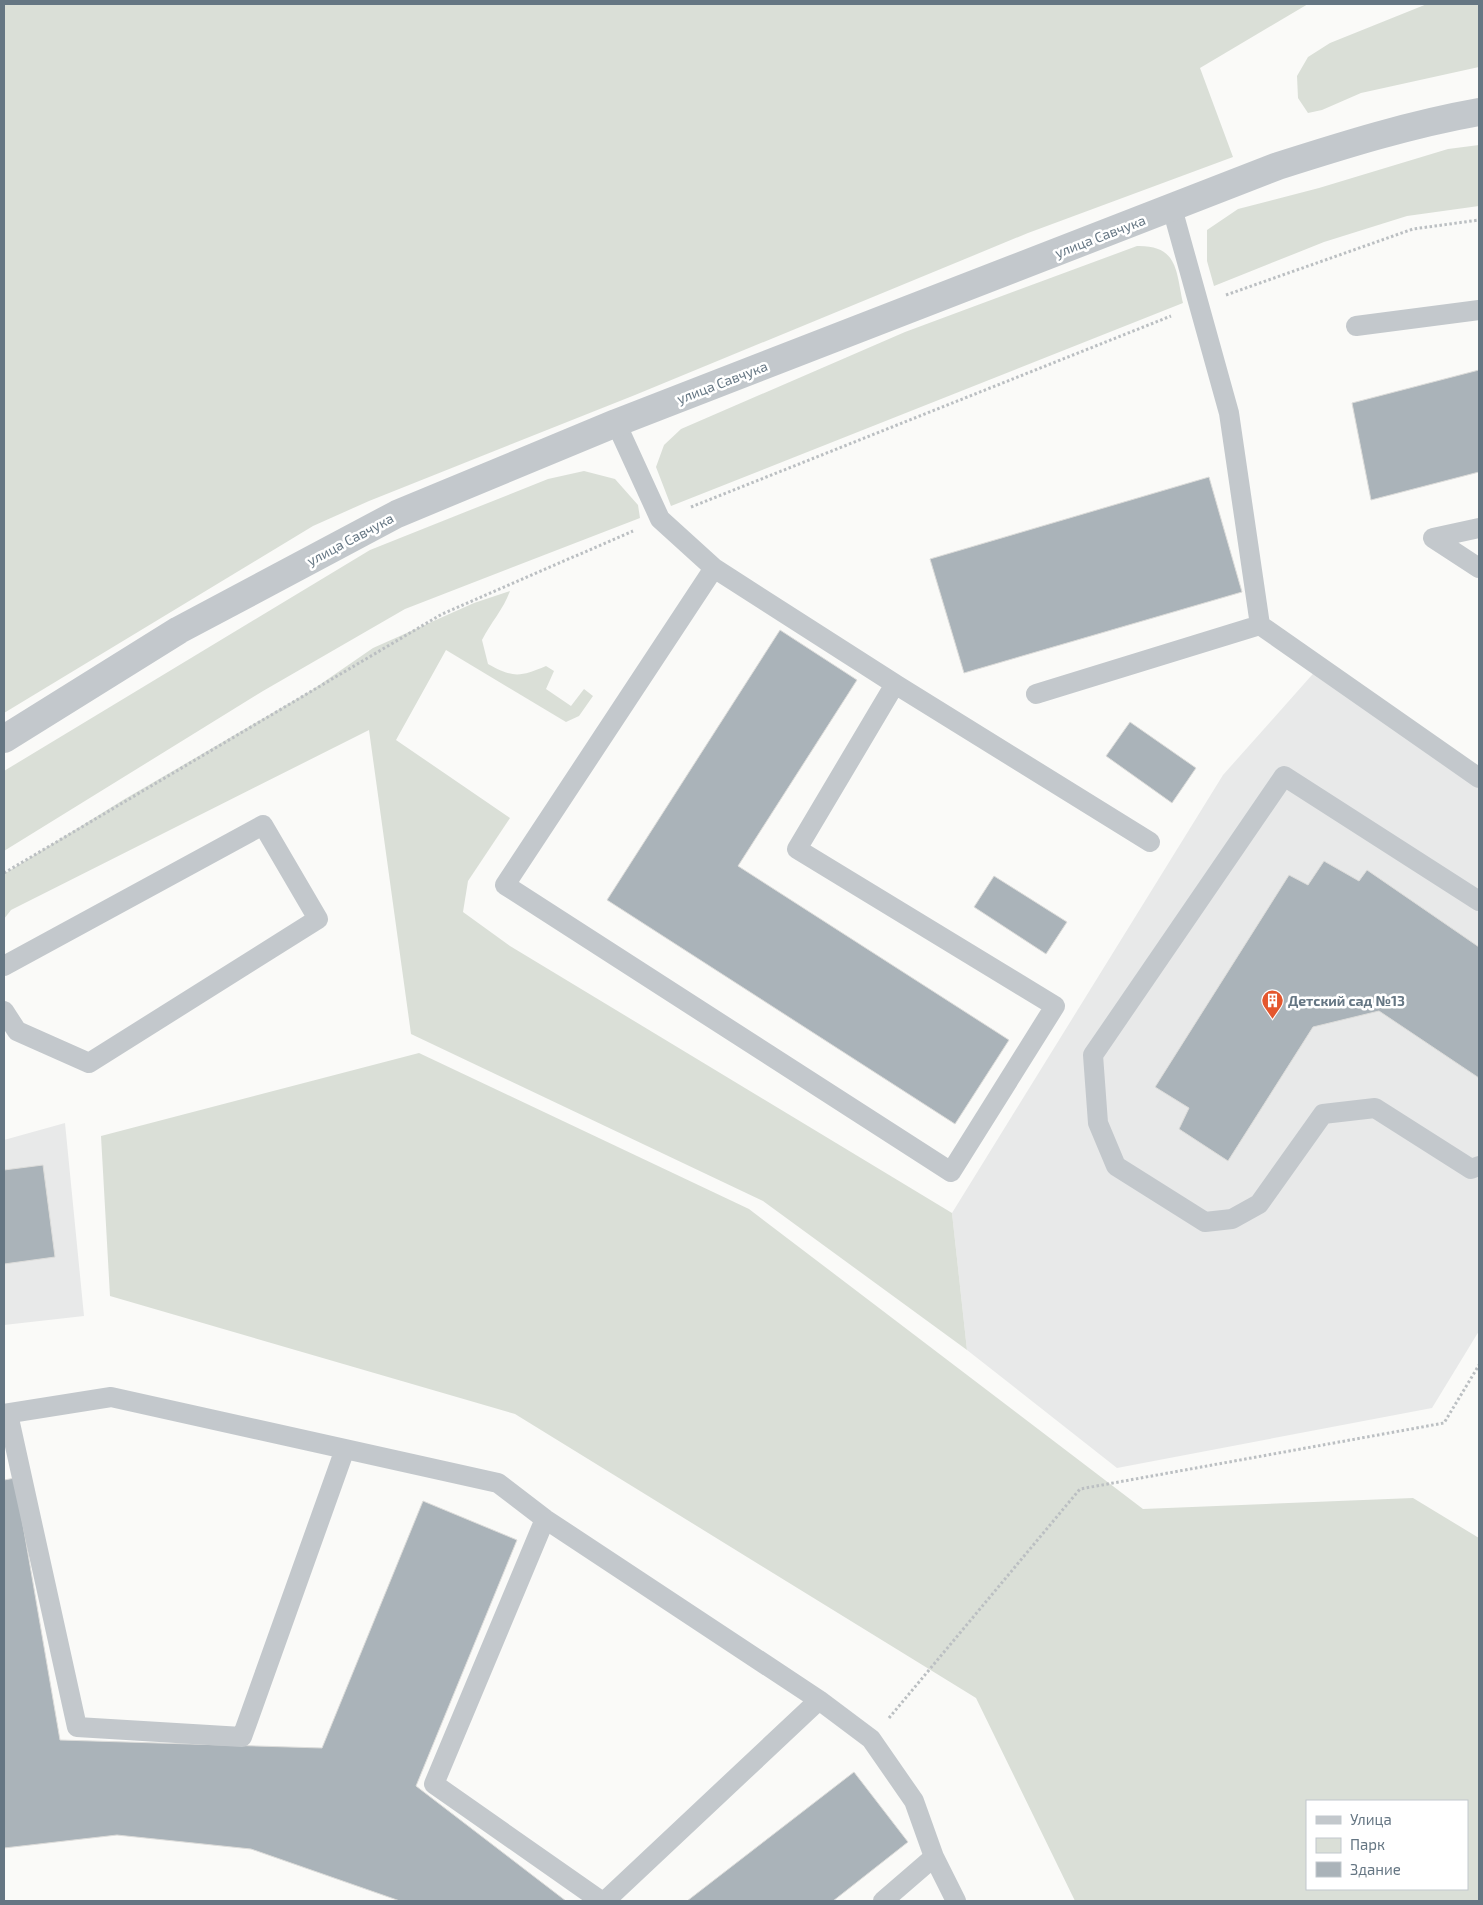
<svg xmlns="http://www.w3.org/2000/svg" width="1483" height="1905" viewBox="0 0 1483 1905" font-family="'Exo 2',sans-serif">
<style>
.built{fill:#e8e9e9}
.green{fill:#dadfd7;fill-rule:evenodd}
.building{fill:#aab3b9;stroke:#dcdcda}
.lines{fill:none;stroke-linecap:round;stroke-linejoin:round}
.path{stroke:#bbbfc2;stroke-width:3;stroke-dasharray:2.5 2.5;stroke-linecap:butt}
.lane{stroke:#c3c8cc;stroke-width:20}
.street{stroke:#c3c8cc;stroke-width:28}
.labels{text-anchor:middle;dominant-baseline:central;stroke-width:5;stroke-linejoin:round;paint-order:stroke}
.street-label{font-size:14px;fill:#657683;stroke:#fff}
.poi-label{font-size:14px;font-weight:bold;fill:#657683;stroke:#fff;text-anchor:start}
</style>
<rect width="100%" height="100%" fill="#fafaf8"/>
<path class="built" d="M1319,667L1479,782V1331L1432,1408L1117,1468L967,1350L952,1213L1223,775Z
M65,1123L84,1316L4,1325V1140Z"/>
<path class="green" d="M4,4H1308L1200,68L1233,157L1028,233L635,395L369,501L313,526L4,713Z
M1427,4H1479V67L1361,93L1322,110L1308,113L1298,98L1297,76L1308,57L1330,43Z
M1479,145V206L1407,216L1324,242L1214,286L1207,261V230L1238,209L1319,188L1448,149Z
M1137,246C1178,245 1176,271 1183,303L671,506L656,467L664,445L681,429L905,332Z
M584,471L615,479L638,505L640,518L405,609L263,691L4,851V771L370,550L548,479Z
M510,591C503,610 491,622 482,640L488,664C513,678 520,677 546,666L554,671L546,689L571,706L584,689L593,696L579,716L566,722L446,650L396,740L510,818L468,881L463,912L510,946L952,1213L967,1350L763,1201L411,1034L369,730L11,910L4,919V874L123,800L312,690L373,648L474,603Z
M419,1053L749,1209L1143,1509L1413,1498L1479,1538V1901H1075L976,1698L515,1414L110,1296L101,1136ZM1467,1801V1889H1307V1801Z"/>
<path class="building" d="M1479,370V472L1371,500L1352,403Z
M1209,477L1242,592L964,673L930,559Z
M780,630L857,680L738,866L1009,1040L955,1124L607,900Z
M1130,722L1196,768L1172,803L1106,756Z
M1324,861L1359,881L1367,870L1479,947V1078L1379,1011L1313,1027L1228,1161L1179,1129L1189,1108L1155,1087L1289,875L1308,885Z
M994,876L1067,922L1046,954L974,907Z
M43,1165L55,1257L4,1264V1170Z
M15,1478L60,1740L322,1748L423,1501L517,1540L416,1786L566,1901H400L251,1849L117,1835L4,1848V1480Z
M854,1772L908,1842L833,1901H687Z"/>
<g class="lines">
<path class="path" d="M1226,295L1413,229L1479,220
M691,507L1171,316
M4,873L442,614L633,531
M889,1718L1080,1489L1444,1423L1479,1365"/>
<path class="lane" d="M1356,326L1479,310
M616,423L660,519L714,568L505,885L951,1172L1055,1006L797,849L895,684L714,568
M1479,528L1433,538L1479,568
M1260,625L1479,778
M895,684L1150,842
M1036,694L1260,625L1229,413L1172,208
M1479,901L1284,776L1093,1055L1098,1123L1116,1166L1205,1222L1232,1219L1259,1204L1323,1114L1375,1108L1471,1169L1479,1166
M4,966L263,825L318,919L89,1063L17,1031L4,1011
M4,1414L111,1397L498,1483L545,1519L819,1700L871,1739L914,1801L934,1857L956,1901
M8,1414L77,1727L242,1737L345,1449
M545,1519L434,1784L601,1901
M605,1901L819,1700
M883,1901L934,1857"/>
<path class="street" d="M4,739L179,630L397,514L616,423L1278,166C1344,145 1411,124 1479,112"/>
</g>
<defs>
<symbol id="building-pin" viewBox="-11 -11 22 30"><path d="M0 17L-7.5 6A9.5 9.5 0 1 1 7.5 6Z" fill="#e4572e" stroke="#fff"/><path d="M-4-6H4V6H1V3H-1V6H-4ZM-2.5-4.3h1.7v1.8h-1.7ZM.8-4.3h1.7v1.8H.8ZM-2.5-1h1.7V.8h-1.7ZM.8-1h1.7V.8H.8Z" fill="#fff"/></symbol>
</defs>
<g fill-rule="evenodd">
<use href="#building-pin" x="1260" y="988" width="25" height="34"/>
</g>
<g class="labels">
<g class="street-label">
<text transform="translate(1100 236) rotate(-21)">улица Савчука</text>
<text transform="translate(722 382) rotate(-21)">улица Савчука</text>
<text transform="translate(350 539) rotate(-28)">улица Савчука</text>
</g>
<g class="poi-label">
<text x="1288" y="1000">Детский сад №13</text>
</g>
</g>
<rect width="1483" height="1905" fill="none" stroke="#657683" stroke-width="10"/>
<rect x="1306" y="1800" width="162" height="90" fill="#ffffff" stroke="#c1c8cd"/>
<rect x="1316" y="1816" width="25" height="8" fill="#c3c8cc" stroke="#c1c8cd"/>
<text x="1350" y="1825" font-size="15" fill="#657683">Улица</text>
<rect x="1316" y="1838" width="25" height="15" fill="#dadfd7" stroke="#c1c8cd"/>
<text x="1350" y="1850" font-size="15" fill="#657683">Парк</text>
<rect x="1316" y="1862" width="25" height="15" fill="#aab3b9" stroke="#c1c8cd"/>
<text x="1350" y="1875" font-size="15" fill="#657683">Здание</text>
</svg>
